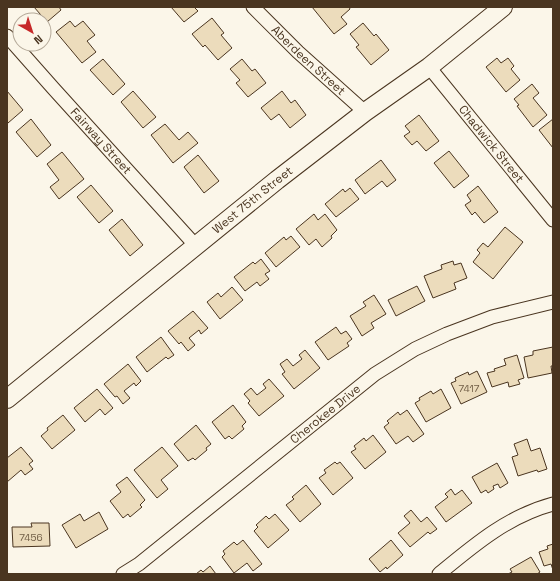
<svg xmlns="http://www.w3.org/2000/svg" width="560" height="581" viewBox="0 0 560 581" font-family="'Space Grotesk',sans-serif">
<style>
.building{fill:#ecdcbc;stroke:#4a3520}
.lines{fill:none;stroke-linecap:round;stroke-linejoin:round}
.minor-casing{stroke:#4a3520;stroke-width:15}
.secondary-casing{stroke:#4a3520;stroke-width:20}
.minor{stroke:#fbf6e9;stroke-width:13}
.secondary{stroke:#fbf6e9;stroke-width:18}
.labels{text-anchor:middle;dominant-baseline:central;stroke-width:3;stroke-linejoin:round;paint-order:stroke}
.number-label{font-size:10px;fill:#725f47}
.street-label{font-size:12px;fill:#4a3520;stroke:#fbf6e9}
</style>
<rect width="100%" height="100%" fill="#fbf6e9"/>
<path class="building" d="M34,7H59L61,10L47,22Z
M171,7H194L198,11L184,22Z
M312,7H349L350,9L341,17L347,24L334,34Z
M212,18L224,33L221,35L232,48L218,60L205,45L203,47L192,34Z
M70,21L75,27L83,21L95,35L87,41L96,52L82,63L56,32Z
M363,23L374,36L376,34L389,50L371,65L356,47L359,45L350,34Z
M497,58L501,63L508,58L514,66L511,69L520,80L506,92L486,67Z
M103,59L125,84L113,95L90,70Z
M242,59L252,71L255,69L266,83L248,97L236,83L240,80L230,69Z
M532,84L539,93L533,98L547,115L533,127L517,106L519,105L514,99Z
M7,91L23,110L8,123L7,121Z
M133,91L156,117L143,128L121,102Z
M282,91L291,103L295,100L306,115L290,128L279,114L271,120L261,108Z
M419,115L439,141L426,151L417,141L412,145L404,136L410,132L405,126Z
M31,119L51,145L37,157L16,132Z
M553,119V148L539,130Z
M165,124L179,140L188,132L198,143L173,163L151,135Z
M449,151L469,176L454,188L434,163Z
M62,152L84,179L59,199L50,187L59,180L47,164Z
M198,155L219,181L204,193L184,167Z
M381,160L396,180L387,187L382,181L365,194L355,180Z
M91,185L113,211L99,223L77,197Z
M478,186L498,212L484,223L475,212L472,215L465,205L471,201L467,195Z
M350,188L359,199L336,217L325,204L343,189L345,192Z
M314,214L318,220L325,214L337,230L331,236L332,238L322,247L316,239L309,245L296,229Z
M122,219L143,245L130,256L109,230Z
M505,227L523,242L493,279L473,262L480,253L477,250L483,243L488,247Z
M291,236L300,247L276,267L265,253L284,237L286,240Z
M261,259L270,271L265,274L269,279L260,286L257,282L245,291L234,277L253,262L255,264Z
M453,261L454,265L461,263L467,278L454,283L456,289L433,298L424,276L442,269L441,265Z
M417,286L425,301L396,316L388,300Z
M232,287L243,300L220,319L207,302L218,293L221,297Z
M374,295L386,314L371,323L374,328L362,336L350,316L366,306L363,302Z
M193,311L208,328L201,334L199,330L189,338L195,345L188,351L181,342L179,344L168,331Z
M336,327L341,334L346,331L352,339L347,343L349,346L328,360L315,342Z
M161,337L174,355L168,359L166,357L147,372L136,357Z
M553,347V366H551L552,373L528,378L524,357L533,355V351Z
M305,350L320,368L294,389L282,374L285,372L280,364L287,359L293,366L302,359L299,355Z
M517,355L524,378L518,380L520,384L509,387L508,382L492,387L487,373L495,371L494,369L506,365L504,359Z
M128,364L141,381L136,386L134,383L124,391L130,398L123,404L117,396L115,397L104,384Z
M477,371L487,392L461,404L451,383L456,381L455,378L468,372L469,375Z
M269,379L284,396L259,416L248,403L250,401L244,394L251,388L257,395L266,388L263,384Z
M97,389L113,408L105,415L100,409L85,422L74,408Z
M441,389L451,408L426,422L415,403L420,400L419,398L431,391L433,394Z
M233,405L246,422L242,426L244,429L232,439L229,436L225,439L212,422Z
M407,410L424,434L413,442L408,436L396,444L384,427L389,423L387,421L398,412L400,415Z
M63,415L75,430L52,449L41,436L48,430L47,428Z
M196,425L211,444L206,448L207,450L195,460L193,458L188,461L174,444Z
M373,435L386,452L365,469L351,452L356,449L354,446L364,438L366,441Z
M527,439L531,451L540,448L547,469L538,472L537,470L518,476L512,457L518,455L514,444Z
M21,447L33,461L29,464L33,469L25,475L21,470L7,482V458Z
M162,447L178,466L161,480L168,489L157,498L134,470Z
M335,462L337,464L340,462L353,478L333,495L319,478L326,473L324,470Z
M497,463L508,483L500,488L498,484L493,486L494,489L488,493L486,490L481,493L472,477Z
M127,477L145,500L140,505L142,507L130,517L128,514L123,518L110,501L121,492L116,485Z
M306,485L321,504L300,522L286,505L294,499L292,497Z
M451,489L455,495L462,490L472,503L446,522L435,507L448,497L445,494Z
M411,510L421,522L427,517L437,529L430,534L428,532L410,547L398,533L410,523L404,516Z
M99,512L108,529L76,548L62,525L80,514L84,521Z
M275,514L289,530L268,548L254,531L258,527L256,525L266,516L269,519Z
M31,523H49L50,546L13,547L12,527H32Z
M243,540L262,564L253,571L247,563L234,573L222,557L225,554L223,551L234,542L237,545Z
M391,540L403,555L387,569L386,567L380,572L369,559Z
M553,544V570L551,564L544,566L539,552L548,549L547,546Z
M531,557L540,572L537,574H508L512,572L510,569Z
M210,566L216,574H196L201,570L203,572Z"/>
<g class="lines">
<defs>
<g id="minor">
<path id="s1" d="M253,7L298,52L365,112"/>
<path id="s2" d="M7,36L53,88L196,246"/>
<path id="s3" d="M429,67L553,220"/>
<path id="s4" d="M123,574L139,564L375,374L415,349L447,334L492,317L553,302"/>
<path d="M439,574C474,545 508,516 553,504"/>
</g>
<g id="secondary">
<path id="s5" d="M7,399L277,180L365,112L429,67L503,7"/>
</g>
</defs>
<use href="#minor" class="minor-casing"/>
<use href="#secondary" class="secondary-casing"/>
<use href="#minor" class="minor"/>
<use href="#secondary" class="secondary"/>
</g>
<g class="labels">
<g class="number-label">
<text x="469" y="388">7417</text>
<text x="31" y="537">7456</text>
</g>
<g class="street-label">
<text stroke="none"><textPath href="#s1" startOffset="77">Aberdeen Street</textPath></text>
<text stroke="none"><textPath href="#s2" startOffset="141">Fairway Street</textPath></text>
<text stroke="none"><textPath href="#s3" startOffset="99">Chadwick Street</textPath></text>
<text stroke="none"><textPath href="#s5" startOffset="316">West 75th Street</textPath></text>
<text stroke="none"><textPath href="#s4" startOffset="258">Cherokee Drive</textPath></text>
</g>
</g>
<rect width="560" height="581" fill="none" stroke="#4a3520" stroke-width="16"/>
<g transform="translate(32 32) rotate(141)"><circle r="19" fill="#fbf6e9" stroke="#b4a999"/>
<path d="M0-3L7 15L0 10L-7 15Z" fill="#c62828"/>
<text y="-6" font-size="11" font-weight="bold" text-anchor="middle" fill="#4a3520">N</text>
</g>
</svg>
